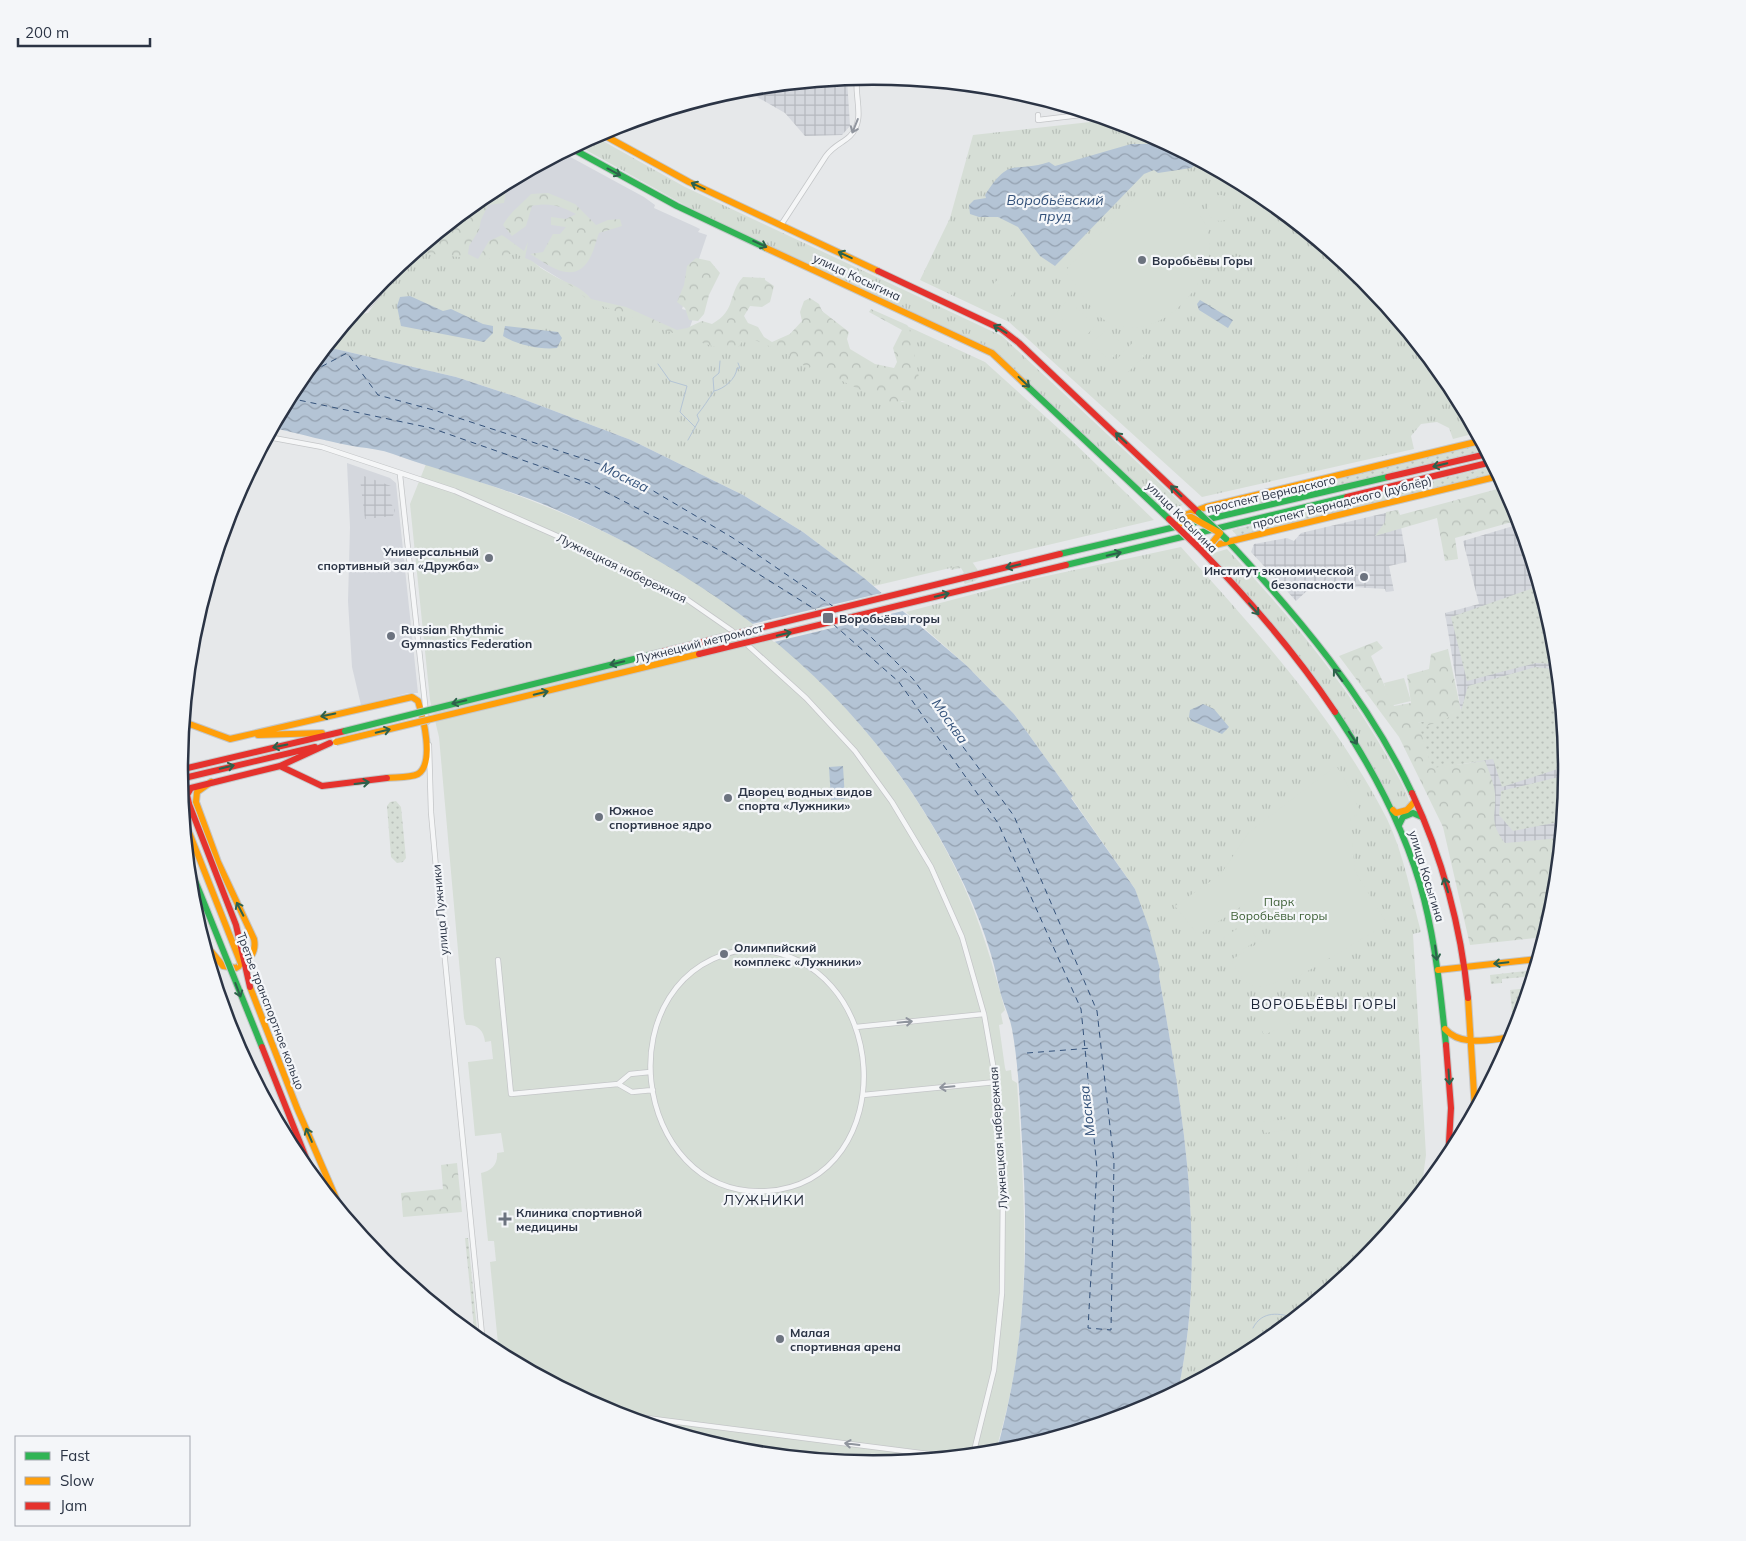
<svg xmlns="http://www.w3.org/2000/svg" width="1746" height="1541" viewBox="0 0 1746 1541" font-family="Mulish,sans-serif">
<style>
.built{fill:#d4d7dd}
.industrial{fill:url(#industrial-grid)}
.grass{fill:url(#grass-dots)}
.forest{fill:url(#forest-crowns)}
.park{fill:url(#park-tufts)}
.pitch{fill:#d6ded6}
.water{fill:url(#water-waves)}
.pier{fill:#e6e8ea}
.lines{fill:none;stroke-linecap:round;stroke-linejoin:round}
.stream{stroke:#b4c4d5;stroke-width:1}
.ferry{stroke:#34527a;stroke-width:1;stroke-dasharray:6 5;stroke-linecap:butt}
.street-casing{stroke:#c4c6c8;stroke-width:6}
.fast-casing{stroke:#c4c6c8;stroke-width:8}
.slow-casing{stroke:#c4c6c8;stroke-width:8}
.jam-casing{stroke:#c4c6c8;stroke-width:8}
.street{stroke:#f5f6f7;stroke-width:4.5}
.fast{stroke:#30b455;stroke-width:6}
.slow{stroke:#ff9f0a;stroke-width:6}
.jam{stroke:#e5322d;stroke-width:6}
.rail-casing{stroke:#cecfd2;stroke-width:3}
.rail{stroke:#f4f6f9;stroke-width:1;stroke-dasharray:4;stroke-linecap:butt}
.fast-bridge-casing{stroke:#c4c6c8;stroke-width:8;stroke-linecap:butt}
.slow-bridge-casing{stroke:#c4c6c8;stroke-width:8;stroke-linecap:butt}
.jam-bridge-casing{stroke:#c4c6c8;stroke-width:8;stroke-linecap:butt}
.fast-bridge{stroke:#30b455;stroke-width:6}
.slow-bridge{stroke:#ff9f0a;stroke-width:6}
.jam-bridge{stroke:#e5322d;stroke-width:6}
.oneway{stroke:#90959e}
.oneway2{stroke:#2d614b}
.poi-dot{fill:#6c737f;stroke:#f4f6f9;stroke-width:2}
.labels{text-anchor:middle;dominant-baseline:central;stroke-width:4.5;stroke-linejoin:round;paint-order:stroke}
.poi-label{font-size:12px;font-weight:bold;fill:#2b3445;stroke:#f4f6f9;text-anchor:start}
.street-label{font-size:12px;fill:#2b3445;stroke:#f4f6f9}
.park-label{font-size:12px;fill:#3f6138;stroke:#f4f6f9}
.water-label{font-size:14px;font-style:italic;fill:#34527a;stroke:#f4f6f9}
.neighbourhood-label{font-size:14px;letter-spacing:1px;fill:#1d2536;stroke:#f4f6f9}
.rim{fill:none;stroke:#2b3445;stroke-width:2.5}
</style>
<defs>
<pattern id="industrial-grid" width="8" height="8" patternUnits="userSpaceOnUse" patternTransform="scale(1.25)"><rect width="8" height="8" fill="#d4d7dd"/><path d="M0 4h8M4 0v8" fill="none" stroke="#b6b9bf"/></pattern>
<pattern id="grass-dots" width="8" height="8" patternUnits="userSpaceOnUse" patternTransform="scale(1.25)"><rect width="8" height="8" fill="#d6ded6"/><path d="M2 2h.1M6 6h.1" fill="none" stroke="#b8bfb9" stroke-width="1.8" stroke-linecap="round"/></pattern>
<pattern id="forest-crowns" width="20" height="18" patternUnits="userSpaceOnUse" patternTransform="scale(1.25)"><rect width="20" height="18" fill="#d6ded6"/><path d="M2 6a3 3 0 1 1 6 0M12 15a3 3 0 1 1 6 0" fill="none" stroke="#b8bfb9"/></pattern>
<pattern id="park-tufts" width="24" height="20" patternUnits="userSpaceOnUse" patternTransform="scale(1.25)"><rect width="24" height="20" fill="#d6ded6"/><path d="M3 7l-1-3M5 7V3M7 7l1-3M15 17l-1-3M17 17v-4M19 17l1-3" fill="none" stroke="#b8bfb9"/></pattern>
<pattern id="water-waves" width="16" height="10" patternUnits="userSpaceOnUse" patternTransform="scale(1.25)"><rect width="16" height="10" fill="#b4c4d5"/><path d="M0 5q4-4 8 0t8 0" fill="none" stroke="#93a0af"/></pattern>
</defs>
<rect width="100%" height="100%" fill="#e6e8ea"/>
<path class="built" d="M563,153L644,197L655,205L654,208L696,227L700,229L698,232L707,235L682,309L695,313L686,338L589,301L573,287L529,260H484L416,252L488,193Z
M347,463L390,478L396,483L418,693H408L361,705L352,667L348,601L350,527Z"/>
<path class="industrial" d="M847,79L850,126L842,135L805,136L785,113L743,89Z
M364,476L391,486L390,502L395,510L393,516L365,519L360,479Z
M1398,510L1407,562L1389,566L1394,591L1386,592L1385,589L1336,586L1332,588H1310L1296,601L1251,552L1254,544L1287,538L1294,541L1301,533Z
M1520,524L1554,635L1567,771L1560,841L1502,887L1461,711L1445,613L1479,604L1463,541Z"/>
<path class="grass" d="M1482,444L1486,452L1217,515L1211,509Z
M1494,466L1497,473L1238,537L1232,530Z
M1539,586L1554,635L1557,664L1536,663L1467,681L1451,617Z
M1536,667L1557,670L1567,766L1502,787L1493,759L1432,769L1417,723L1461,711L1468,686Z
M1567,775L1563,818L1559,822L1513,831L1499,815L1501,791Z
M396,801L401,807L406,858L403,862L397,863L391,857L387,806L390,802Z
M1535,970L1533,976L1502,979V983L1491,984L1490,975Z
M1529,988L1522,1011L1512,1012L1510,990Z
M465,1238H468L478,1340L475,1338Z"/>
<path class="forest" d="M507,183L504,203L488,205L481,220L479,230L469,246L468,254L478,259L489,241L502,235L524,251L528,242L525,258C534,261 537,265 544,271C559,281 580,284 591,299L626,307L677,330L687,328L702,321L712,324C737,310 727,295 743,277L765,278V280L774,286L770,302L762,307L750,306L744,316L748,323L758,327L764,337L772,342L790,334L802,321L800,312L804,301L810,298L819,304L822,311L849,332L847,339L850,349L875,364L894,368L897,362L893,348L902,330L869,312L871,309L907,325L914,333L935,393L910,403L902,401L896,406L971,560L977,569L979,577L975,581L965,584L959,575L964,573L961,568L951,570L948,565L412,255L488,193Z
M548,193L575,204L596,225L608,220L620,219L622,226L599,233C596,241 594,250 591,256C575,288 549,265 530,254L543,252L553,234H560L566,227L551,225V217L566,219L576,214C561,206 549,202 532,206L526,226L512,236L503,225C510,212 521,205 531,194Z
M696,258L710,261L720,273L709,295L704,314L698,321L689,320L685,308L677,302L684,285L687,266Z
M1505,487L1519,520L1455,538L1458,559L1445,561L1437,518L1375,536L1385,522L1386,512L1398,510L1400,515Z
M1377,641L1383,648L1371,656L1394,706L1411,703L1407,675L1429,669L1431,654L1448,649L1461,711L1458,714H1449L1448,718L1426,726L1425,721L1418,723L1432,768L1485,761C1488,769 1492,778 1494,787C1499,812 1486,819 1505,843L1561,838L1554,906L1544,937L1470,945L1443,827L1399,737L1339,656Z
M457,1163L462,1212L403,1217L401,1193L443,1189L441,1165Z"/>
<path class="park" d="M1108,120L1139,129L1259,193L1364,280L1450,385L1476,433L1453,439L1449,428L1437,422L1421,424L1411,436L1414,449L1202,497L1009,322L920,280L950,218L973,135Z
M594,136L685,187L1002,336L1183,505L1165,510L991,348L699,213L577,145Z
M416,252L484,260L515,253L573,287L589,301L686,338L722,349H737L746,336L787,354L809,369L811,366L890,404L913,400L920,383L909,327L985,362L1069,438L1154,520L874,586L803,532L743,495L631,440L520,398L456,377L327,347L353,315L368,313L380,296L373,294L368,297L382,279Z
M1181,547C1257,632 1335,717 1387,819C1404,854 1411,895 1421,932L1413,934L1426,1155L1421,1192L1364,1262L1258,1348L1178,1391C1208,1253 1183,1113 1159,976L1160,969L1135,889L1071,797L1073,796L1014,714L966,665L906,612L1028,580Z
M1227,549C1287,613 1346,683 1389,760C1396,774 1407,790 1410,805L1397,812L1353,733L1253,603L1211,554Z"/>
<path class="pitch" d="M1144,189L1156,201L1162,197C1266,214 1178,360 1106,321C1091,312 1079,286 1065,271Z
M1207 208a13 13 0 1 1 26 0a13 13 0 1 1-26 0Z
M1004,274L1018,288L1008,299L993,284Z
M1066,302H1070L1093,323L1094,327L1086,336L1080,335L1058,316L1057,312Z
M1107,329L1124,347L1109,361L1092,343Z
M1141,334L1154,347L1127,373L1115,361Z
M426,464C522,494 617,531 702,586C811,656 906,762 961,880C981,923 993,966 1005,1010L1001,1014L1003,1024L999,1025L1005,1068L1006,1071L1011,1070L1012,1080L1017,1083C1022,1162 1029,1247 1020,1330C1016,1372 1007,1413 995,1453L873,1465L737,1451L607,1412L499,1354L490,1262L496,1261L494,1241H488L481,1173C492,1171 498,1164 497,1153L504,1152L501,1133L475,1136L468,1062L493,1059L491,1041L485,1042C484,1030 477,1024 466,1025L464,1018L439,737L430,700L410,504Z
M1404,678L1411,701L1390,706L1384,683Z
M1336,766C1347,780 1352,796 1361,812L1350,819L1355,871L1387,924L1301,975L1256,988L1243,980L1231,960L1273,934L1251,900L1198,935L1175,906L1221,874L1249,832Z
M1246,923L1258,940L1234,955L1223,938Z
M1301,993L1310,1015L1264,1035L1254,1013Z
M1287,1119L1288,1130L1264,1133L1263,1122Z
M1299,1150L1311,1151L1308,1175L1296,1174Z"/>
<path class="water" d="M1131,144H1167L1200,162L1191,168L1158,173L1154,170L1144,174L1055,266L1040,256L1018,227L998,217H979L970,214L969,205L974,200L986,198L985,195C1011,155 1012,174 1049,162L1055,166Z
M410,296L443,311L451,309L483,324L493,326V333L484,342L401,326L397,306L400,297Z
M1200,300L1233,320L1228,328L1199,310L1197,304Z
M505,326L558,332L562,338L557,348C541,350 517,345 503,336Z
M327,347L456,377L520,398L631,440L743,495L803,532L864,578L966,665L1014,714L1073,796L1071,798L1135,889L1149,928L1160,969L1159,976C1183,1113 1208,1253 1178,1391L1138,1412L1008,1451L996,1453C1026,1347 1029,1251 1022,1142C1020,1105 1019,1068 1012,1029C1009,1014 1002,1002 999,987C989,934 963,877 934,828C847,678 708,574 550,507C499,486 443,472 393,454C382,450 369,448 358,447C329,442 301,434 273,428L296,385Z
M1203,704L1214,709L1229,727L1222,734L1192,721L1189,717L1190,710Z
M843,766L845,799L831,800L829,767Z"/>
<path class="pier" d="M886,592L907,610L774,642L752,624Z"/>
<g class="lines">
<path class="stream" d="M658,364L670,381L687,386L680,412L695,427
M714,391C724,389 736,379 737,368H740L738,363
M688,440L699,420L697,415C703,408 708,400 714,391L713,378L719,373L720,361
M1297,1316H1298
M1253,1328C1262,1310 1280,1313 1295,1318"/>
<path class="ferry" d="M302,377L347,353L378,395L437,411L618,470L733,538L834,607
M289,398L431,428L588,483L725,553L816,610
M833,624L899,682L998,823L1081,1009L1097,1168L1088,1328L1111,1330L1114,1162L1097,1011L1014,816L913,679L869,635L851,620
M1027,1053L1092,1048"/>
<defs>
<path id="street" d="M1038,115V120L1089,114
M781,225L826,156C834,145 843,143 850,136C866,120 854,97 857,78
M354,314C365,311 377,298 382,289L380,282
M268,437L322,447L455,491L555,535L682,596L731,630L806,698L855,751L892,802L931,867L962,937L984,1014L996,1082L1003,1184L1002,1293L994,1370L973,1455
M400,475L427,722
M429,745L431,812L437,879L483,1345
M747,949C895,951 903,1182 767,1191C631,1200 601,971 747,949Z
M498,960L511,1094L618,1084
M856,1027L984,1014
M650,1072L630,1074L618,1084L632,1092L653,1090
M863,1095L996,1082
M615,1414L952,1457"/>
<path id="fast" d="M571,148L677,206L766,248
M1026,385L1169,519
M1226,539C1298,616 1367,698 1412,793
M1060,554L1388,477
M1066,565L1347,497
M1335,712C1373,769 1407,832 1424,899C1436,947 1441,996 1446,1045
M1399,825L1403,817L1413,813L1422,817"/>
<path id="slow" d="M600,133L689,182L878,271
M766,248L992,353L1026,385
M1185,515L1206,507L1480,441
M1205,545H1215L1499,476
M184,722L230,739L412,697L418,701C423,717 435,763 418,774C410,778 396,777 387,778
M258,735L322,733
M1393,810L1396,813L1407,810L1415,801
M192,905L210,950L223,966L236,968C248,961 257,954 254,939L218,862L196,802L197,792L211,782
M1438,970L1538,959
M250,987L297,1108L342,1212
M1468,998L1475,1110
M1445,1029C1462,1048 1491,1039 1514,1037"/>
<path id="jam" d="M878,271L1001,329L1019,343L1199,513
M1388,477L1487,454
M1347,497L1492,462
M1198,547C1248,598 1295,652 1335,712
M280,766L322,786L387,778
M179,770L345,731
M180,779L315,747
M1412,793C1442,857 1461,928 1468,998
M189,804L187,795L191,788L280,766L330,743
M1446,1045L1451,1108L1448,1159"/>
</defs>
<use href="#street" class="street-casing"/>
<use href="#fast" class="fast-casing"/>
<use href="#slow" class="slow-casing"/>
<use href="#jam" class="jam-casing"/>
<use href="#street" class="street"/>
<use href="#fast" class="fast"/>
<use href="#slow" class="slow"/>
<use href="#jam" class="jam"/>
<defs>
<path id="rail" d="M214,979L258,1086"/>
</defs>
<use href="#rail" class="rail-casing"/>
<use href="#rail" class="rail"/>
<defs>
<path id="fast-bridge" d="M1199,513L1226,539
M345,731L662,652
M188,863L262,1047"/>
<path id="slow-bridge" d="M1177,527L1185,518L1191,517L1220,533
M1212,543L1220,533
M336,742L699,654
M183,817L241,964"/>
<path id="jam-bridge" d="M1169,519L1198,547
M662,652L1060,554
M699,654L1066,565
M189,804L236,925L250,987
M262,1047L314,1178"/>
</defs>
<use href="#fast-bridge" class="fast-bridge-casing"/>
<use href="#slow-bridge" class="slow-bridge-casing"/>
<use href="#jam-bridge" class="jam-bridge-casing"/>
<use href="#fast-bridge" class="fast-bridge"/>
<use href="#slow-bridge" class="slow-bridge"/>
<use href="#jam-bridge" class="jam-bridge"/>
</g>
<defs><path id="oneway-shaft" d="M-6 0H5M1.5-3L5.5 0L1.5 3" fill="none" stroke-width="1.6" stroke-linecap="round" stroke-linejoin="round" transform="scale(1.25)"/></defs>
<g class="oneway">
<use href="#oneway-shaft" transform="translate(855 126) rotate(112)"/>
<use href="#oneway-shaft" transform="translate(905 1022) rotate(-6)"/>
<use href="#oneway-shaft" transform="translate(947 1087) rotate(175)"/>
<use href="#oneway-shaft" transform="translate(852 1444) rotate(-173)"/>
</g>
<g class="oneway2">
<use href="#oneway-shaft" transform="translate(614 172) rotate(28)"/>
<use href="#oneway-shaft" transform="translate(698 186) rotate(-155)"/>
<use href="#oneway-shaft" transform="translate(760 244) rotate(25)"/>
<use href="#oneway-shaft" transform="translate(845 255) rotate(-155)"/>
<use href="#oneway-shaft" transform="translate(1000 329) rotate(-149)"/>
<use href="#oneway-shaft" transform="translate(1024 382) rotate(43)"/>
<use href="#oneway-shaft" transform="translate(1121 438) rotate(-137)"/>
<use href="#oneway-shaft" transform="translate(1440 465) rotate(166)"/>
<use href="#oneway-shaft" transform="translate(1176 491) rotate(-136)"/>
<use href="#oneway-shaft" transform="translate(1114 554) rotate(-13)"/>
<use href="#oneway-shaft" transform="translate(1013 566) rotate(166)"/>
<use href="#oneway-shaft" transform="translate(942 595) rotate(-14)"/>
<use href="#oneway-shaft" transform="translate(1254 609) rotate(49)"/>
<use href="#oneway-shaft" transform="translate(784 634) rotate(-14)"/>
<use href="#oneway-shaft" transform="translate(617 663) rotate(166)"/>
<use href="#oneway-shaft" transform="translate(1338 675) rotate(-126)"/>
<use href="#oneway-shaft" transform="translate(541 693) rotate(-13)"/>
<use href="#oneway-shaft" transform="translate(459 702) rotate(166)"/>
<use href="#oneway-shaft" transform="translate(328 715) rotate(168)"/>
<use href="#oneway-shaft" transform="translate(383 731) rotate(-13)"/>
<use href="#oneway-shaft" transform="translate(1353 738) rotate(56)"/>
<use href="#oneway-shaft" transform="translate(280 746) rotate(168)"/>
<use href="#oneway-shaft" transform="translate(227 767) rotate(-14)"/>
<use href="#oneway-shaft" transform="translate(362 783) rotate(-7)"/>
<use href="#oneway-shaft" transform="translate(1446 885) rotate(-106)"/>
<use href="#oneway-shaft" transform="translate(240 909) rotate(-117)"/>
<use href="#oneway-shaft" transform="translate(1436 953) rotate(83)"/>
<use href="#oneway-shaft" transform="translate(1501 963) rotate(174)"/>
<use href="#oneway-shaft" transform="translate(238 990) rotate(69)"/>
<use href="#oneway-shaft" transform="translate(1449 1077) rotate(86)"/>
<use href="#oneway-shaft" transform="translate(309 1135) rotate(-113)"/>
</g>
<g class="poi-dot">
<circle cx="1142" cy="260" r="5"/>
<circle cx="489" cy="558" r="5"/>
<circle cx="1364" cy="577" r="5"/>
<rect x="822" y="612" width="12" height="12" rx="2.5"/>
<circle cx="391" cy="636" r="5"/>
<circle cx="728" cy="798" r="5"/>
<circle cx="599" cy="817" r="5"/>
<circle cx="724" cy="954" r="5"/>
<path d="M502.5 1211.5h5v5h5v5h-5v5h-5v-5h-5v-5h5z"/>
<circle cx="780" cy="1339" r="5"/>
</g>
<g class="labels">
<g class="poi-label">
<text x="1152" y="260">Воробьёвы Горы</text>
<text x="479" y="551" text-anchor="end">Универсальный<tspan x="479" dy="14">спортивный зал «Дружба»</tspan></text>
<text x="1354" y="570" text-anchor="end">Институт экономической<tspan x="1354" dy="14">безопасности</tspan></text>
<text x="839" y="618">Воробьёвы горы</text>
<text x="401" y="629">Russian Rhythmic<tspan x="401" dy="14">Gymnastics Federation</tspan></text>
<text x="738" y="791">Дворец водных видов<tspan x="738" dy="14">спорта «Лужники»</tspan></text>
<text x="609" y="810">Южное<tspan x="609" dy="14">спортивное ядро</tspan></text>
<text x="734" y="947">Олимпийский<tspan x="734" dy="14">комплекс «Лужники»</tspan></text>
<text x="516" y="1212">Клиника спортивной<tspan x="516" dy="14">медицины</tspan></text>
<text x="790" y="1332">Малая<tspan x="790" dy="14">спортивная арена</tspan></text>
</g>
<g class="street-label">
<text transform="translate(857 277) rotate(25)">улица Косыгина</text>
<text transform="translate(1271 494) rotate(-13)">проспект Вернадского</text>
<text transform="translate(1342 502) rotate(-14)">проспект Вернадского (дублёр)</text>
<text transform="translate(1182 517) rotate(45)">улица Косыгина</text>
<text transform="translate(622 568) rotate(26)">Лужнецкая набережная</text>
<text transform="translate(699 643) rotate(-14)">Лужнецкий метромост</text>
<text transform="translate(1427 876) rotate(73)">улица Косыгина</text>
<text transform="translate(440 910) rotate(-95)">улица Лужники</text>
<text transform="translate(271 1011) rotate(69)">Третье транспортное кольцо</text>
<text transform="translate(998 1138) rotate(-94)">Лужнецкая набережная</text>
</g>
<g class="park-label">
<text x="1279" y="901">Парк<tspan x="1279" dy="14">Воробьёвы горы</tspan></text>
</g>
<g class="water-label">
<text x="1055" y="200">Воробьёвский<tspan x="1055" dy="16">пруд</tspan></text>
<text transform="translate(625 477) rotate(26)">Москва</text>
<text transform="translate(950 721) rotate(55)">Москва</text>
<text transform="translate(1087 1111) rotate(-97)">Москва</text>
</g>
<g class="neighbourhood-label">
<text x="1324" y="1004">ВОРОБЬЁВЫ ГОРЫ</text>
<text x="764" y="1200">ЛУЖНИКИ</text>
</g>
</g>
<path d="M0 0H1746V1541H0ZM188 770a685 685 0 1 1 1370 0a685 685 0 1 1-1370 0Z" fill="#f4f6f9" fill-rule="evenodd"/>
<path class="rim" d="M188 770a685 685 0 1 1 1370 0a685 685 0 1 1-1370 0Z"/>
<rect x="15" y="1436" width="175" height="90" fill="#f4f6f9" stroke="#a4a8b1"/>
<rect x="25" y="1452" width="25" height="8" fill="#30b455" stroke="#a4a8b1"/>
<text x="60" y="1461" font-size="15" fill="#2b3445">Fast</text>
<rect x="25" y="1477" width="25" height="8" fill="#ff9f0a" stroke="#a4a8b1"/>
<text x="60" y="1486" font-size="15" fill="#2b3445">Slow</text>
<rect x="25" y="1502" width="25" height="8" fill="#e5322d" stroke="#a4a8b1"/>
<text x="60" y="1511" font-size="15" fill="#2b3445">Jam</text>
<path d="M18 38v8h132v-8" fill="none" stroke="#2b3445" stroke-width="2.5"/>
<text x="25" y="38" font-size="15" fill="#2b3445" stroke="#f4f6f9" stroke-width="4" paint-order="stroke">200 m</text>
</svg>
